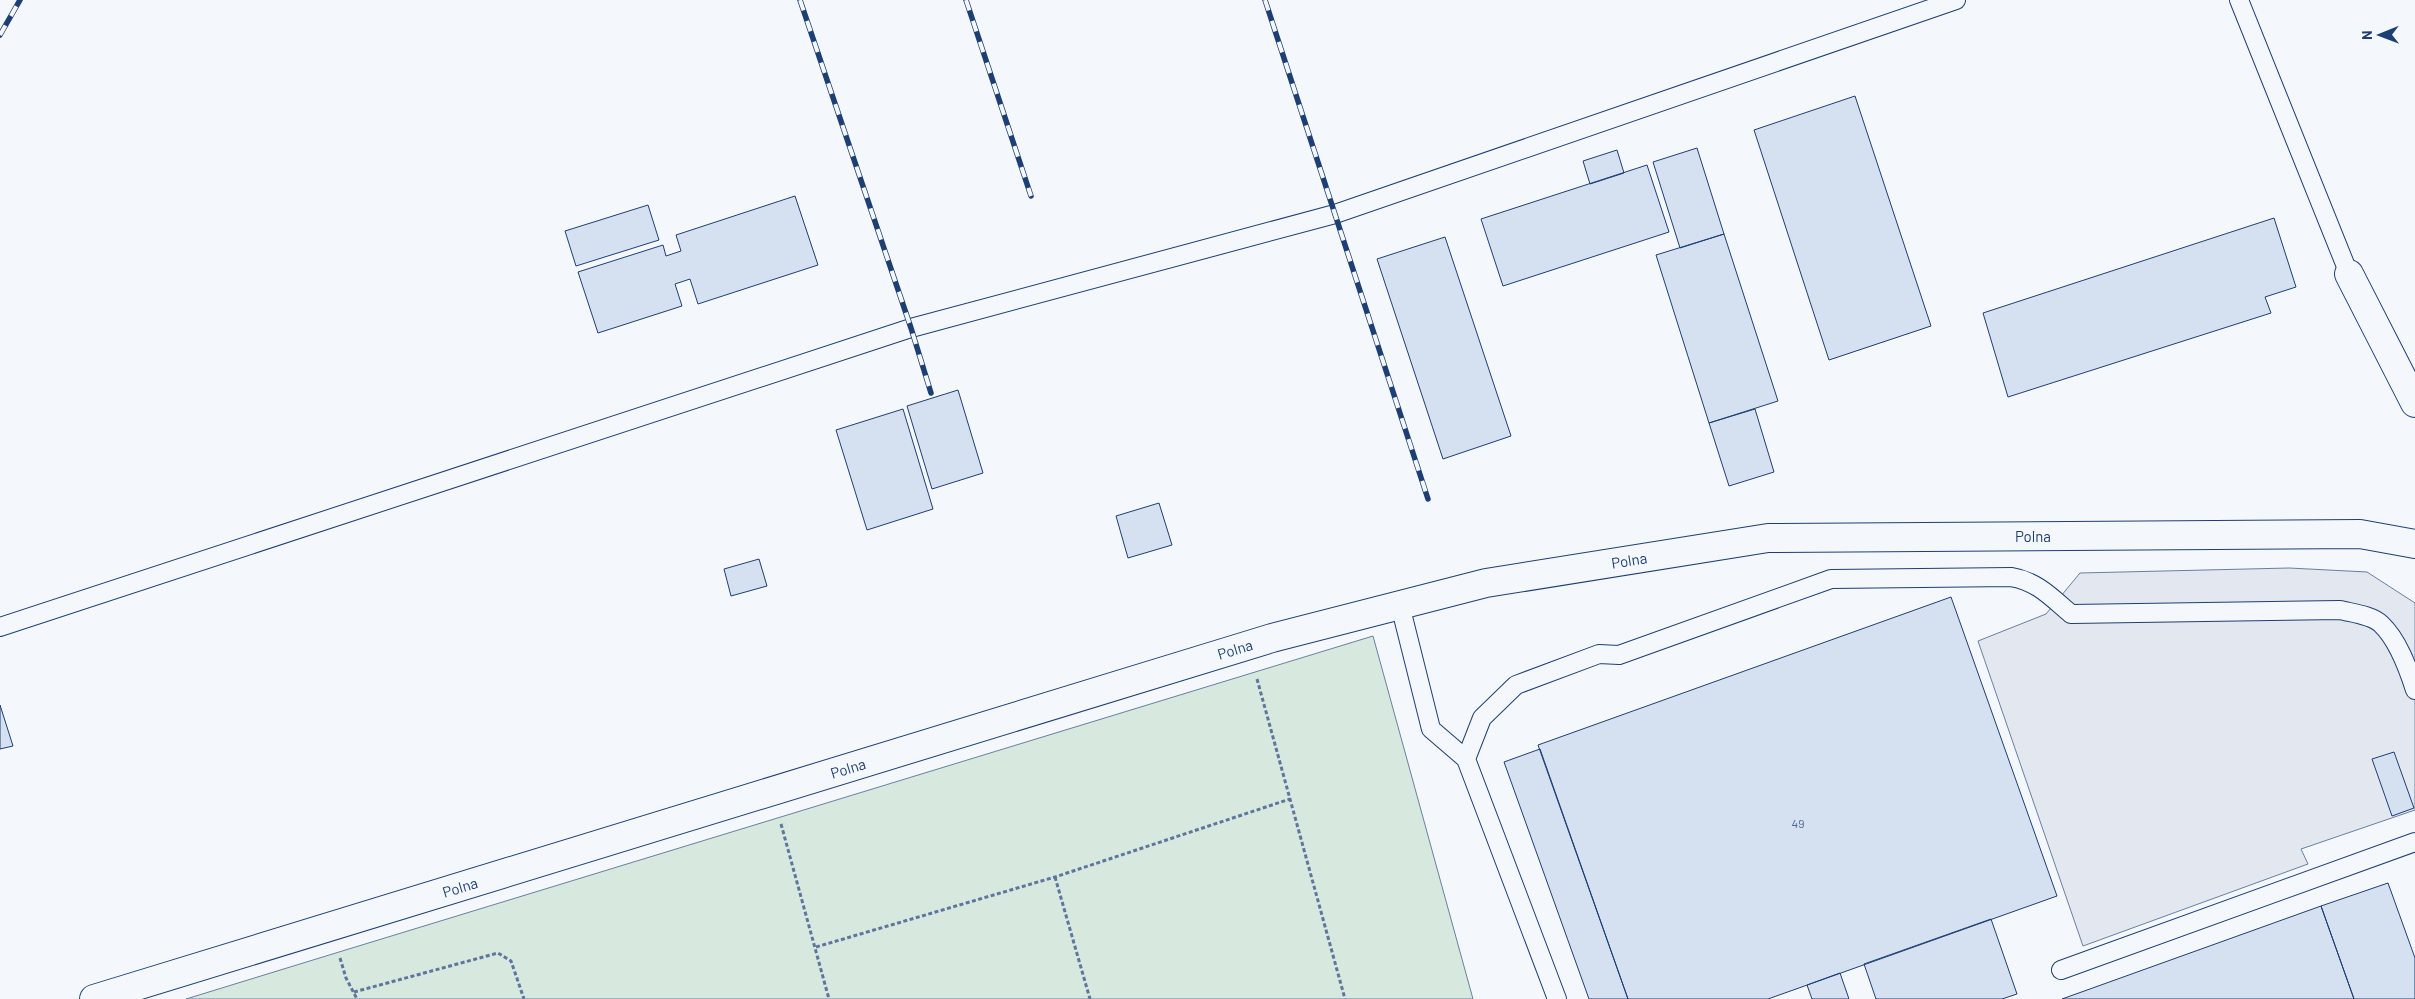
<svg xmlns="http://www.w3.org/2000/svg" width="2415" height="999" viewBox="0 0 2415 999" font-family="Barlow,sans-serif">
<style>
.green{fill:#d7e8df;stroke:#687fa3}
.parking{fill:#e3e8f0;stroke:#687fa3}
.building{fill:#d5e0f0;stroke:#1d3f73}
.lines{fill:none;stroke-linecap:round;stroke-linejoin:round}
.service-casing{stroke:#1d3f73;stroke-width:20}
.minor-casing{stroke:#1d3f73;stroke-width:30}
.path{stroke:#5e769c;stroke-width:3;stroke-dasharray:4 2.5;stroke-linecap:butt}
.service{stroke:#f4f7fb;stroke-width:18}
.minor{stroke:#f4f7fb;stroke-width:28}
.rail-casing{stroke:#1d3f73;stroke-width:5.5}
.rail{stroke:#f4f7fb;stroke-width:4;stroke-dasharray:11;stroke-linecap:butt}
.labels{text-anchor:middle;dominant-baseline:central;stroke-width:4;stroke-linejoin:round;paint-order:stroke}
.number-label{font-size:12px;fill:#4b6792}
.street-label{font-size:15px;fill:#1d3f73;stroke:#f4f7fb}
</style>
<rect width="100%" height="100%" fill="#f4f7fb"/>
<path class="green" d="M1373,636L1473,999H186L339,952Z"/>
<path class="parking" d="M2289,568L2367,572L2415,603V810L2301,849L2308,864L2083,946L1978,641L2046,614L2080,573Z"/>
<path class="building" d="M1855,96L1931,326L1829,360L1754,130Z
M1697,148L1724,234L1680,248L1653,162Z
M1617,150L1624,173L1590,184L1583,161Z
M1647,165L1669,232L1503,286L1481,219Z
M795,196L818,265L698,304L690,279L675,284L682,306L598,333L578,272L663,245L666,256L681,251L676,235Z
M648,205L659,240L576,266L565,231Z
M2274,218L2296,287L2265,297L2271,313L2008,397L1983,313Z
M1724,234L1778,401L1709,423L1656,255Z
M1445,237L1511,436L1443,459L1377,259Z
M958,390L983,473L932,489L907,406Z
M903,409L933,509L867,530L836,430Z
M1755,409L1774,472L1729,486L1709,423Z
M1159,503L1172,545L1128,558L1116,516Z
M759,559L767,586L731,596L724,569Z
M1951,597L2057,896L1768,999H1628L1538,745Z
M0,705L13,746L0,749Z
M1540,749L1628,999H1589L1504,762Z
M2394,752L2414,808L2392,816L2372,759Z
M2388,883L2415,958V999H2354L2321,906Z
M2321,906L2354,999H2062Z
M1991,919L2017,994L2002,999H1876L1864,964Z
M1840,973L1849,999H1812L1807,985Z"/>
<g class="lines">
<defs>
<path id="service" d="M2239,0L2349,274
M1400,605L1431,729L1466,759
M0,627L911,328L1335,214L1956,0
M2061,970L2415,842
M1557,999L1466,759L1482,718L1516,685L1599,654L1619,655L1831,579L2011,577C2037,581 2052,598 2071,614L2340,610C2352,613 2372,615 2381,624C2398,640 2408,668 2415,690"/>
<path id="minor" d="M2349,274L2415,403
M94,999L1272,638L1486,583L1768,538L2360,534L2415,544"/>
</defs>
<use href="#service" class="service-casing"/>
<use href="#minor" class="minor-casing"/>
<path class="path" d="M1257,679L1345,999
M781,824L829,999
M1055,877L1090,999
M816,947L1055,877L1290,799
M340,958L346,978L357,999
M354,992L498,953L511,961L524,999"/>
<use href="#service" class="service"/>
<use href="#minor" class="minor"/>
<defs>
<path id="rail" d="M800,0L911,328L931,393
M966,0L1031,196
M1265,0L1428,499
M0,35L20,0"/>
</defs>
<use href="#rail" class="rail-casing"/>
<use href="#rail" class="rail"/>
</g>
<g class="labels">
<g class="number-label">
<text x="1798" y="823">49</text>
</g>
<g class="street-label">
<text x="2033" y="536">Polna</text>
<text transform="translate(1629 560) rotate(-9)">Polna</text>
<text transform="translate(1235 649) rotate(-17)">Polna</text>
<text transform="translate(848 768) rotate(-17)">Polna</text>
<text transform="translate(460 887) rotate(-17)">Polna</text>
</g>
</g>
<g transform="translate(2380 35) rotate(269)" stroke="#f4f7fb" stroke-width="4" paint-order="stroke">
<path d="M0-4L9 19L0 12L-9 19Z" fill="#1d3f73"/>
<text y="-8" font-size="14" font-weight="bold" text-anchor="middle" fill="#1d3f73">N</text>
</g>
</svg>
